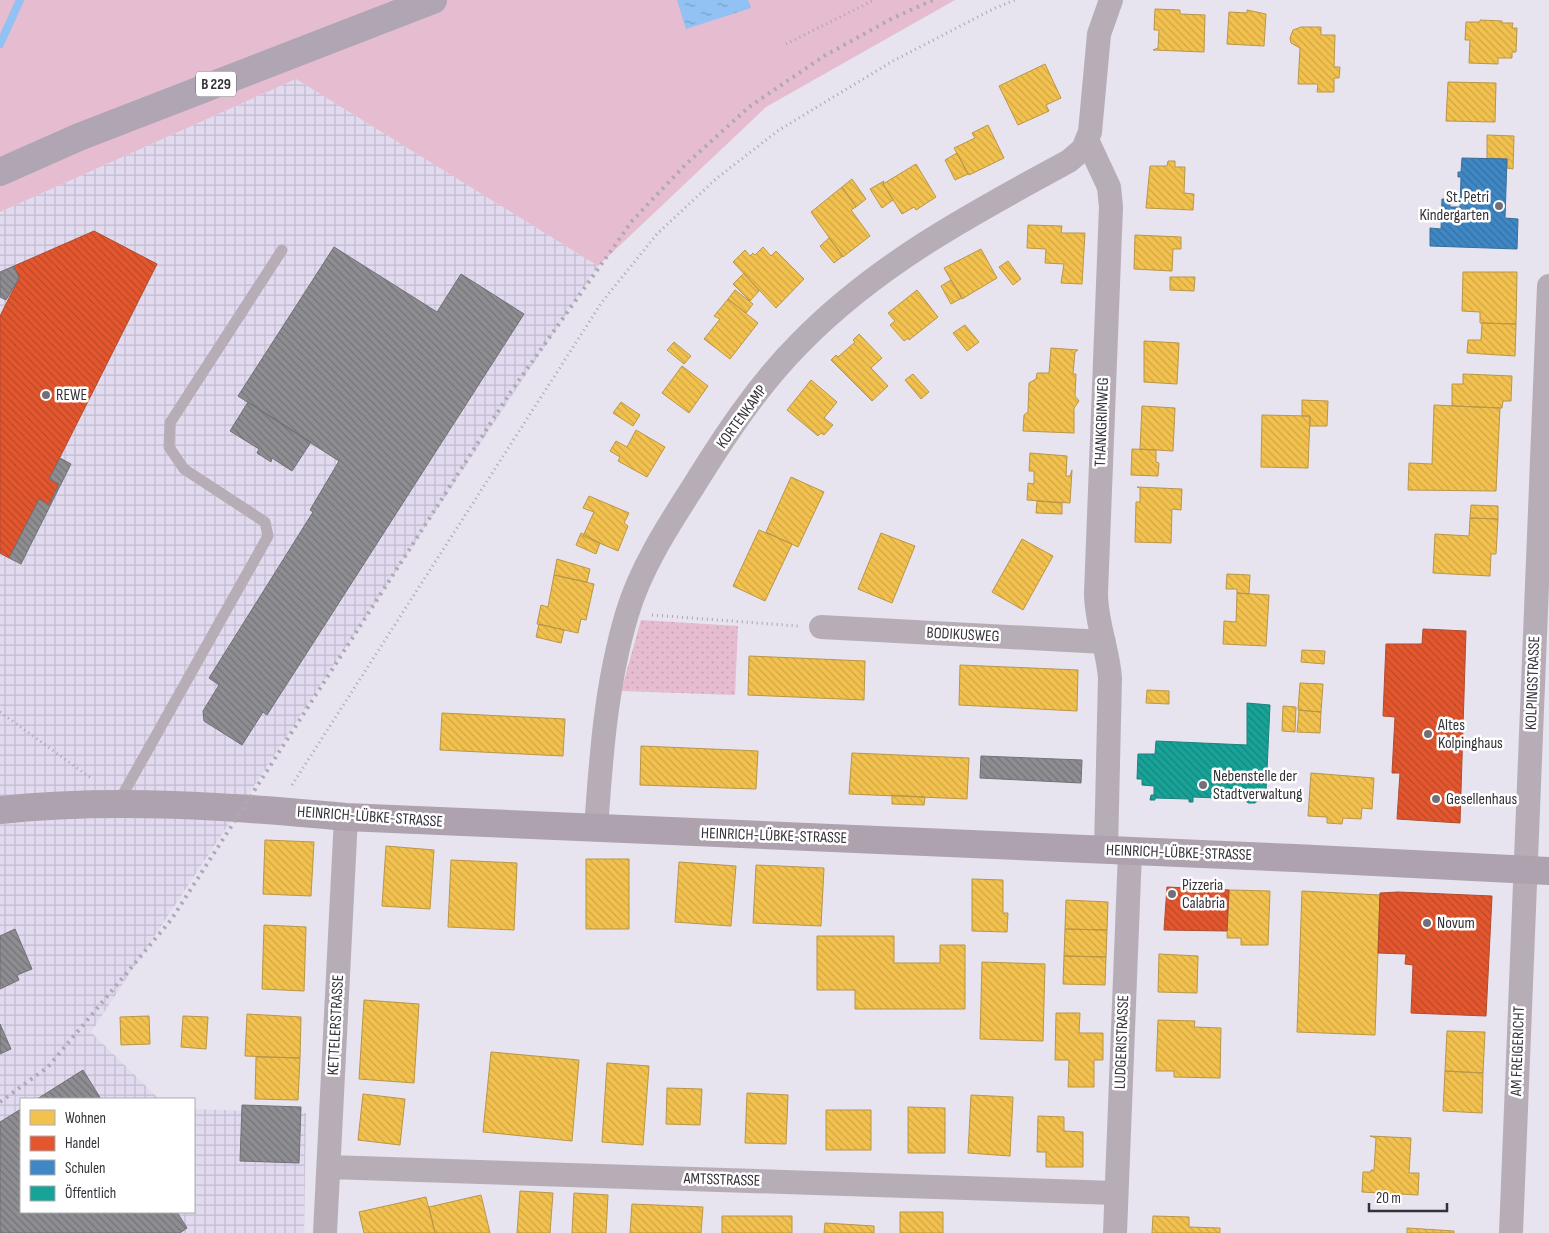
<svg xmlns="http://www.w3.org/2000/svg" width="1549" height="1233" viewBox="0 0 1549 1233" font-family="'Sofia Sans Condensed',sans-serif">
<style>
.industrial{fill:url(#industrial-grid)}
.grass{fill:#e6bcd1}
.park{fill:url(#park-dots)}
.water{fill:url(#water-ripples)}
.homes{fill:url(#homes-back-hatch);stroke:#b99648}
.shops{fill:url(#shops-back-hatch);stroke:#af4c31}
.schools{fill:url(#schools-back-hatch);stroke:#3c6e9b}
.public{fill:url(#public-back-hatch);stroke:#20817c}
.industry{fill:url(#industry-back-hatch);stroke:#727177}
.lines{fill:none;stroke-linecap:round;stroke-linejoin:round}
.stream{stroke:#92c1f3;stroke-width:8}
.path{stroke:#aba4ae;stroke-width:3;stroke-dasharray:1 4;stroke-linecap:butt}
.lane{stroke:#b7adb7;stroke-width:11}
.street{stroke:#b7adb7;stroke-width:24}
.secondary{stroke:#ada2ae;stroke-width:28}
.primary{stroke:#b0a5b2;stroke-width:28}
.rail{stroke:#b0a9b3;stroke-width:4;stroke-dasharray:2.5 5;stroke-linecap:butt}
.poi-dot{fill:#736f79;stroke:#fff;stroke-width:2}
.labels{text-anchor:middle;dominant-baseline:central;stroke-width:5;stroke-linejoin:round;paint-order:stroke}
.shield{fill:#fff;stroke:#716f74;stroke-width:1}
.shield-label{font-size:15px;font-weight:bold;fill:#343139}
.poi-label{font-size:16px;fill:#343139;stroke:#fff;text-anchor:start}
.street-label{font-size:16px;fill:#343139;stroke:#fff}
</style>
<defs>
<pattern id="industrial-grid" width="8" height="8" patternUnits="userSpaceOnUse" patternTransform="scale(1.25)"><rect width="8" height="8" fill="#e2dbf0"/><path d="M0 4h8M4 0v8" fill="none" stroke="#c2bccf"/></pattern>
<pattern id="park-dots" width="8" height="8" patternUnits="userSpaceOnUse" patternTransform="scale(1.25)"><rect width="8" height="8" fill="#e6bcd1"/><path d="M2 2h.1M6 6h.1" fill="none" stroke="#c6a2b4" stroke-width="1.8" stroke-linecap="round"/></pattern>
<pattern id="water-ripples" width="26" height="14" patternUnits="userSpaceOnUse" patternTransform="scale(1.25)"><rect width="26" height="14" fill="#92c1f3"/><path d="M2 4q2-2 4 0t4 0M15 11q2-2 4 0t4 0" fill="none" stroke="#789dc6"/></pattern>
<pattern id="homes-back-hatch" width="6" height="6" patternUnits="userSpaceOnUse" patternTransform="scale(1.25)"><rect width="6" height="6" fill="#f2c14e"/><path d="M-1 5l2 2M0 0l6 6M5-1l2 2" fill="none" stroke="#d0a645"/></pattern>
<pattern id="shops-back-hatch" width="6" height="6" patternUnits="userSpaceOnUse" patternTransform="scale(1.25)"><rect width="6" height="6" fill="#e4572e"/><path d="M-1 5l2 2M0 0l6 6M5-1l2 2" fill="none" stroke="#ba4928"/></pattern>
<pattern id="schools-back-hatch" width="6" height="6" patternUnits="userSpaceOnUse" patternTransform="scale(1.25)"><rect width="6" height="6" fill="#3f88c5"/><path d="M-1 5l2 2M0 0l6 6M5-1l2 2" fill="none" stroke="#3670a1"/></pattern>
<pattern id="public-back-hatch" width="6" height="6" patternUnits="userSpaceOnUse" patternTransform="scale(1.25)"><rect width="6" height="6" fill="#17a398"/><path d="M-1 5l2 2M0 0l6 6M5-1l2 2" fill="none" stroke="#16857d"/></pattern>
<pattern id="industry-back-hatch" width="6" height="6" patternUnits="userSpaceOnUse" patternTransform="scale(1.25)"><rect width="6" height="6" fill="#8d8d92"/><path d="M-1 5l2 2M0 0l6 6M5-1l2 2" fill="none" stroke="#747478"/></pattern>
</defs>
<rect width="100%" height="100%" fill="#e7e3ef"/>
<path class="industrial" d="M296,79L598,266L91,1032L159,1099H21V1212H194V1109L306,1113L304,1233H0V212Z"/>
<path class="grass" d="M0,0H955L766,107L598,266L296,79L0,212Z"/>
<path class="park" d="M641,620L738,626L735,695L621,691Z"/>
<path class="water" d="M677,0H748L751,8L686,29Z"/>
<path class="homes" d="M1155,9L1180,10V14L1205,15L1204,52L1153,50L1158,48L1159,30H1154Z
M1247,10L1266,14L1264,46L1227,44L1229,12L1247,13Z
M1480,20L1502,21V23H1513L1512,28H1517L1516,52H1512V58H1498V64L1469,63L1470,40H1465L1466,22H1480Z
M1301,27H1321V35H1335L1334,67H1340L1339,78H1334V92H1317L1318,84H1298L1300,48L1291,43L1290,38L1293,30Z
M1045,64L1061,98L1046,105L1049,111L1018,125L999,86Z
M1448,82L1496,83L1495,122L1446,121Z
M988,125L1004,158L969,175L954,148L975,138L972,133Z
M1487,135L1514,136L1513,169L1507,168V159L1487,158Z
M957,153L968,174L955,180L945,160Z
M1168,161H1175V167H1185L1184,193L1194,194L1193,210L1146,208L1150,166H1167Z
M916,164L936,197L916,210L914,207L902,214L883,184Z
M852,179L866,199L856,207L842,187Z
M884,181L883,184L893,200L882,208L870,189Z
M842,187L856,207L851,210L870,236L843,257L811,212Z
M1028,225L1062,226L1061,233H1085L1082,284L1061,283L1064,264L1045,263L1046,249L1027,248Z
M1135,235L1181,237V249H1173L1172,271L1134,269Z
M829,238L843,256L834,263L820,246Z
M763,247L771,256L776,251L804,279L776,308L733,262L745,250L750,256L753,253L755,255Z
M981,249L997,278L962,299L944,268Z
M1008,261L1021,279L1013,285L999,267Z
M1463,272H1517L1516,324L1480,323V312L1462,311Z
M744,273L759,291L750,301L733,284Z
M1170,277H1195L1194,291L1170,290Z
M951,280L962,298L951,304L941,286Z
M735,290L753,304L746,313L728,299Z
M917,290L938,317L909,340L908,338L904,341L890,325L895,321L888,313Z
M728,299L758,323L730,359L704,339L720,319L714,316Z
M1482,323L1516,324L1515,356L1467,353L1468,340H1481Z
M965,325L979,342L967,351L953,333Z
M859,334L882,358L871,368L888,386L872,401L831,360L836,355L838,357L855,342L853,340Z
M1144,341L1179,343L1177,384L1144,382Z
M674,342L691,356L684,364L667,350Z
M1051,348L1078,350L1075,352L1073,374H1076L1075,396L1079,401L1074,408V433L1023,431L1024,415L1028,412L1029,383L1036,379L1037,373H1049Z
M682,366L708,386L689,413L662,393Z
M913,374L929,392L921,399L905,380Z
M1463,374L1512,376L1511,401H1503L1502,408L1452,406V384H1463Z
M811,380L837,402L824,418L833,425L824,435L821,433L818,436L787,410Z
M1302,400L1328,401L1327,426H1310V416H1302Z
M621,402L640,415L633,426L613,413Z
M1434,405L1500,408L1496,491L1408,490L1409,463L1432,464Z
M1142,406L1175,408L1173,451L1140,449Z
M1262,415L1310,416L1308,468L1261,467Z
M636,430L665,447L647,477L618,461L620,457L610,451L616,441L627,447Z
M1132,449L1156,450V462L1159,463L1158,476L1131,475Z
M1030,453L1067,456L1066,476H1070L1072,470L1070,503L1027,500L1028,483L1034,484V471H1029Z
M791,477L824,492L798,547L766,532Z
M1137,487L1182,489L1181,510L1172,509L1171,543L1135,542L1136,502H1140V488Z
M589,496L629,513L624,523L628,526L618,551L583,536L594,512L583,508Z
M1037,501L1062,503V514L1036,513Z
M1471,505L1498,506V519L1470,518Z
M1470,518L1498,519L1496,554H1491L1490,576L1433,573L1435,534L1469,536Z
M759,530L792,544L765,601L733,586Z
M581,533L600,543L596,554L576,545Z
M881,533L915,546L892,603L858,589Z
M1022,539L1053,556L1023,610L992,592Z
M557,559L590,569L587,582L554,575Z
M1227,574L1250,575L1249,594L1237,593V589H1226Z
M554,575L594,584L586,620L581,619L578,633L537,624L541,605L548,607Z
M1237,593L1269,595L1266,646L1223,644L1224,621L1236,622Z
M539,624L564,630L561,643L536,637Z
M1302,650L1325,651L1324,664L1301,662Z
M749,656L865,661L864,700L748,695Z
M960,665L1078,670L1077,711L959,705Z
M1300,683L1323,684L1321,712L1298,710Z
M1147,690L1169,691V704L1146,703Z
M1283,706L1296,707L1295,732L1282,731Z
M1299,710L1321,712L1320,733L1297,732Z
M442,713L565,719L563,756L440,750Z
M641,746L758,751L756,789L640,785Z
M852,753L969,758L967,799L849,794Z
M1311,773L1374,778L1372,809L1362,808L1361,819L1343,818L1342,824L1327,823V817L1308,816Z
M892,795L925,797L924,805L892,804Z
M265,840L314,842L311,896L263,894Z
M386,846L434,850L430,909L382,906Z
M586,859H629V929H586Z
M451,860L517,863L514,930L448,927Z
M679,862L736,866L731,926L675,922Z
M756,865L824,868L821,926L753,923Z
M972,879L1003,880V913H1008L1007,932L972,931Z
M1229,890L1270,891L1268,945H1241V938H1227Z
M1302,891L1380,895L1375,1035L1297,1032Z
M1066,900L1108,902L1107,930L1065,929Z
M264,925L306,927L304,991L262,989Z
M1065,929L1107,930L1106,957L1064,956Z
M817,936H894V963H940V945H965V1009H855V990H817Z
M1159,954L1198,956L1197,993L1158,992Z
M1064,956L1106,957L1105,985L1063,984Z
M982,962L1045,964L1043,1041L980,1039Z
M364,1000L419,1004L414,1083L359,1079Z
M1056,1013H1080L1079,1033H1103V1060H1094V1087H1068L1069,1060H1055Z
M247,1014L301,1017L300,1058L245,1056Z
M149,1016L150,1044L121,1045L120,1017Z
M183,1016L208,1017L206,1049L181,1047Z
M1158,1020L1195,1021L1194,1027L1221,1028L1220,1078L1174,1077V1071H1156Z
M1447,1031L1485,1032L1483,1073L1445,1071Z
M491,1052L579,1060L572,1141L483,1132Z
M256,1057L300,1058L298,1100L255,1099Z
M607,1063L649,1066L643,1145L602,1142Z
M1445,1071L1483,1073L1482,1113L1443,1111Z
M667,1088L702,1089L700,1125L666,1124Z
M747,1093L788,1095L786,1144L745,1143Z
M363,1094L405,1099L400,1145L358,1140Z
M971,1095L1013,1097L1010,1156L968,1153Z
M908,1107L945,1108V1153H908Z
M826,1110H871V1150H826Z
M1038,1116L1064,1117V1131L1083,1132V1167H1046V1152H1037Z
M1370,1136L1411,1138L1409,1173H1419L1418,1195L1362,1192L1363,1172H1371V1170H1374L1376,1138Z
M520,1191L553,1193L550,1233H517Z
M574,1193L608,1195L606,1233H572Z
M481,1195L490,1233H435L429,1207Z
M426,1197L435,1233H364L359,1212Z
M632,1204L703,1207L701,1233H630Z
M900,1212H943V1233H900Z
M722,1216H792V1233H722Z
M1153,1216L1189,1217V1227L1220,1228V1233H1152Z
M825,1223L874,1226V1233H824Z
M1407,1228L1454,1231V1233H1407Z"/>
<path class="shops" d="M94,231L157,264L49,479L59,484L49,505L39,499L9,558L0,553V316L19,278L14,266Z
M1423,629L1466,631L1460,823L1397,819L1400,773H1392L1395,717L1383,716L1386,644H1422Z
M1167,887L1229,890L1227,931L1164,930Z
M1398,892L1492,896L1486,1016L1411,1013L1413,965L1405,964L1406,954L1378,953L1380,893Z"/>
<path class="schools" d="M1462,158L1507,159L1505,218L1518,219L1517,249L1430,246V228L1441,229L1442,199H1450V207H1460L1461,177H1458V172H1461Z"/>
<path class="public" d="M1247,703L1270,705L1266,792H1261V798L1255,803H1248L1244,799L1193,797V802H1189V799L1155,798V800H1150L1151,795H1154V786L1142,785V779H1137L1138,754H1155L1156,741L1247,745Z"/>
<path class="industry" d="M334,247L437,312L461,274L524,314L267,715L263,712L242,745L204,721L203,711L219,685L209,678L313,512L310,510L339,461L238,396Z
M14,266L19,278L6,300L0,297V272Z
M248,402L311,442L292,471L272,458L271,462L257,453L259,449L230,431Z
M60,458L71,464L21,564L9,558L39,499L49,505L59,484L49,479Z
M981,756L1082,760L1081,783L980,778Z
M15,929L32,969L17,975L19,980L0,989V936Z
M0,1024L11,1049L0,1054Z
M83,1070L101,1099H36H37Z
M242,1105L301,1107L299,1163L240,1161Z
M21,1109V1212H177L187,1228L180,1233H0V1122Z"/>
<g class="lines">
<path class="stream" d="M0,44L20,0"/>
<path class="path" d="M786,44L874,0
M652,615L798,626
M0,712L91,778
M292,785L602,302L657,234L717,178L779,130L893,61L995,8L1015,0"/>
<path class="lane" d="M118,803L268,536L265,522L184,469L169,447L170,423L282,250"/>
<path class="street" d="M1088,142L1109,187L1111,207L1096,593C1096,623 1108,649 1110,678L1106,850
M821,627L1104,642
M596,829C601,756 606,684 627,614C640,569 668,526 693,487C724,437 758,385 800,343C877,264 973,213 1069,161L1083,149L1090,132L1099,34L1111,0
M329,1167L1116,1193
M325,1233L346,817
M1115,1233L1130,851
M1511,1233L1549,286"/>
<path class="secondary" d="M0,810C115,798 231,806 346,817L1295,858L1549,871"/>
<path class="primary" d="M0,172L79,137L433,0"/>
<path class="rail" d="M0,1102L48,1067L171,920L510,393L632,221L685,165L749,107L824,56L893,18L933,0"/>
</g>
<g class="poi-dot">
<circle cx="1499" cy="206" r="5"/>
<circle cx="46" cy="395" r="5"/>
<circle cx="1428" cy="734" r="5"/>
<circle cx="1203" cy="785" r="5"/>
<circle cx="1436" cy="799" r="5"/>
<circle cx="1172" cy="894" r="5"/>
<circle cx="1427" cy="923" r="5"/>
</g>
<g class="labels">
<rect class="shield" x="196" y="71.5" width="40" height="25" rx="4"/>
<g class="shield-label">
<text x="216" y="84">B 229</text>
</g>
<g class="poi-label">
<text x="1489" y="197" text-anchor="end">St. Petri<tspan x="1489" dy="18">Kindergarten</tspan></text>
<text x="56" y="395">REWE</text>
<text x="1438" y="725">Altes<tspan x="1438" dy="18">Kolpinghaus</tspan></text>
<text x="1213" y="776">Nebenstelle der<tspan x="1213" dy="18">Stadtverwaltung</tspan></text>
<text x="1446" y="799">Gesellenhaus</text>
<text x="1182" y="885">Pizzeria<tspan x="1182" dy="18">Calabria</tspan></text>
<text x="1437" y="923">Novum</text>
</g>
<g class="street-label">
<text transform="translate(742 417) rotate(-54)">KORTENKAMP</text>
<text transform="translate(1102 422) rotate(-88)">THANKGRIMWEG</text>
<text transform="translate(963 635) rotate(3)">BODIKUSWEG</text>
<text transform="translate(1533 683) rotate(-88)">KOLPINGSTRASSE</text>
<text transform="translate(370 817) rotate(4)">HEINRICH-LÜBKE-STRASSE</text>
<text transform="translate(774 836) rotate(2)">HEINRICH-LÜBKE-STRASSE</text>
<text transform="translate(1179 853) rotate(2)">HEINRICH-LÜBKE-STRASSE</text>
<text transform="translate(336 1025) rotate(-87)">KETTELERSTRASSE</text>
<text transform="translate(1122 1042) rotate(-88)">LUDGERISTRASSE</text>
<text transform="translate(1518 1051) rotate(-88)">AM FREIGERICHT</text>
<text transform="translate(722 1180) rotate(2)">AMTSSTRASSE</text>
</g>
</g>
<rect x="20" y="1098" width="175" height="115" fill="#ffffff" stroke="#aeadb0"/>
<rect x="30" y="1110" width="25" height="15" fill="#f2c14e" stroke="#aeadb0"/>
<text x="65" y="1123" font-size="15" fill="#343139">Wohnen</text>
<rect x="30" y="1136" width="25" height="15" fill="#e4572e" stroke="#aeadb0"/>
<text x="65" y="1148" font-size="15" fill="#343139">Handel</text>
<rect x="30" y="1160" width="25" height="15" fill="#3f88c5" stroke="#aeadb0"/>
<text x="65" y="1173" font-size="15" fill="#343139">Schulen</text>
<rect x="30" y="1186" width="25" height="15" fill="#17a398" stroke="#aeadb0"/>
<text x="65" y="1198" font-size="15" fill="#343139">Öffentlich</text>
<path d="M1369 1203v8h78v-8" fill="none" stroke="#343139" stroke-width="2.5"/>
<text x="1376" y="1203" font-size="15" fill="#343139" stroke="#ffffff" stroke-width="4" paint-order="stroke">20 m</text>
</svg>
